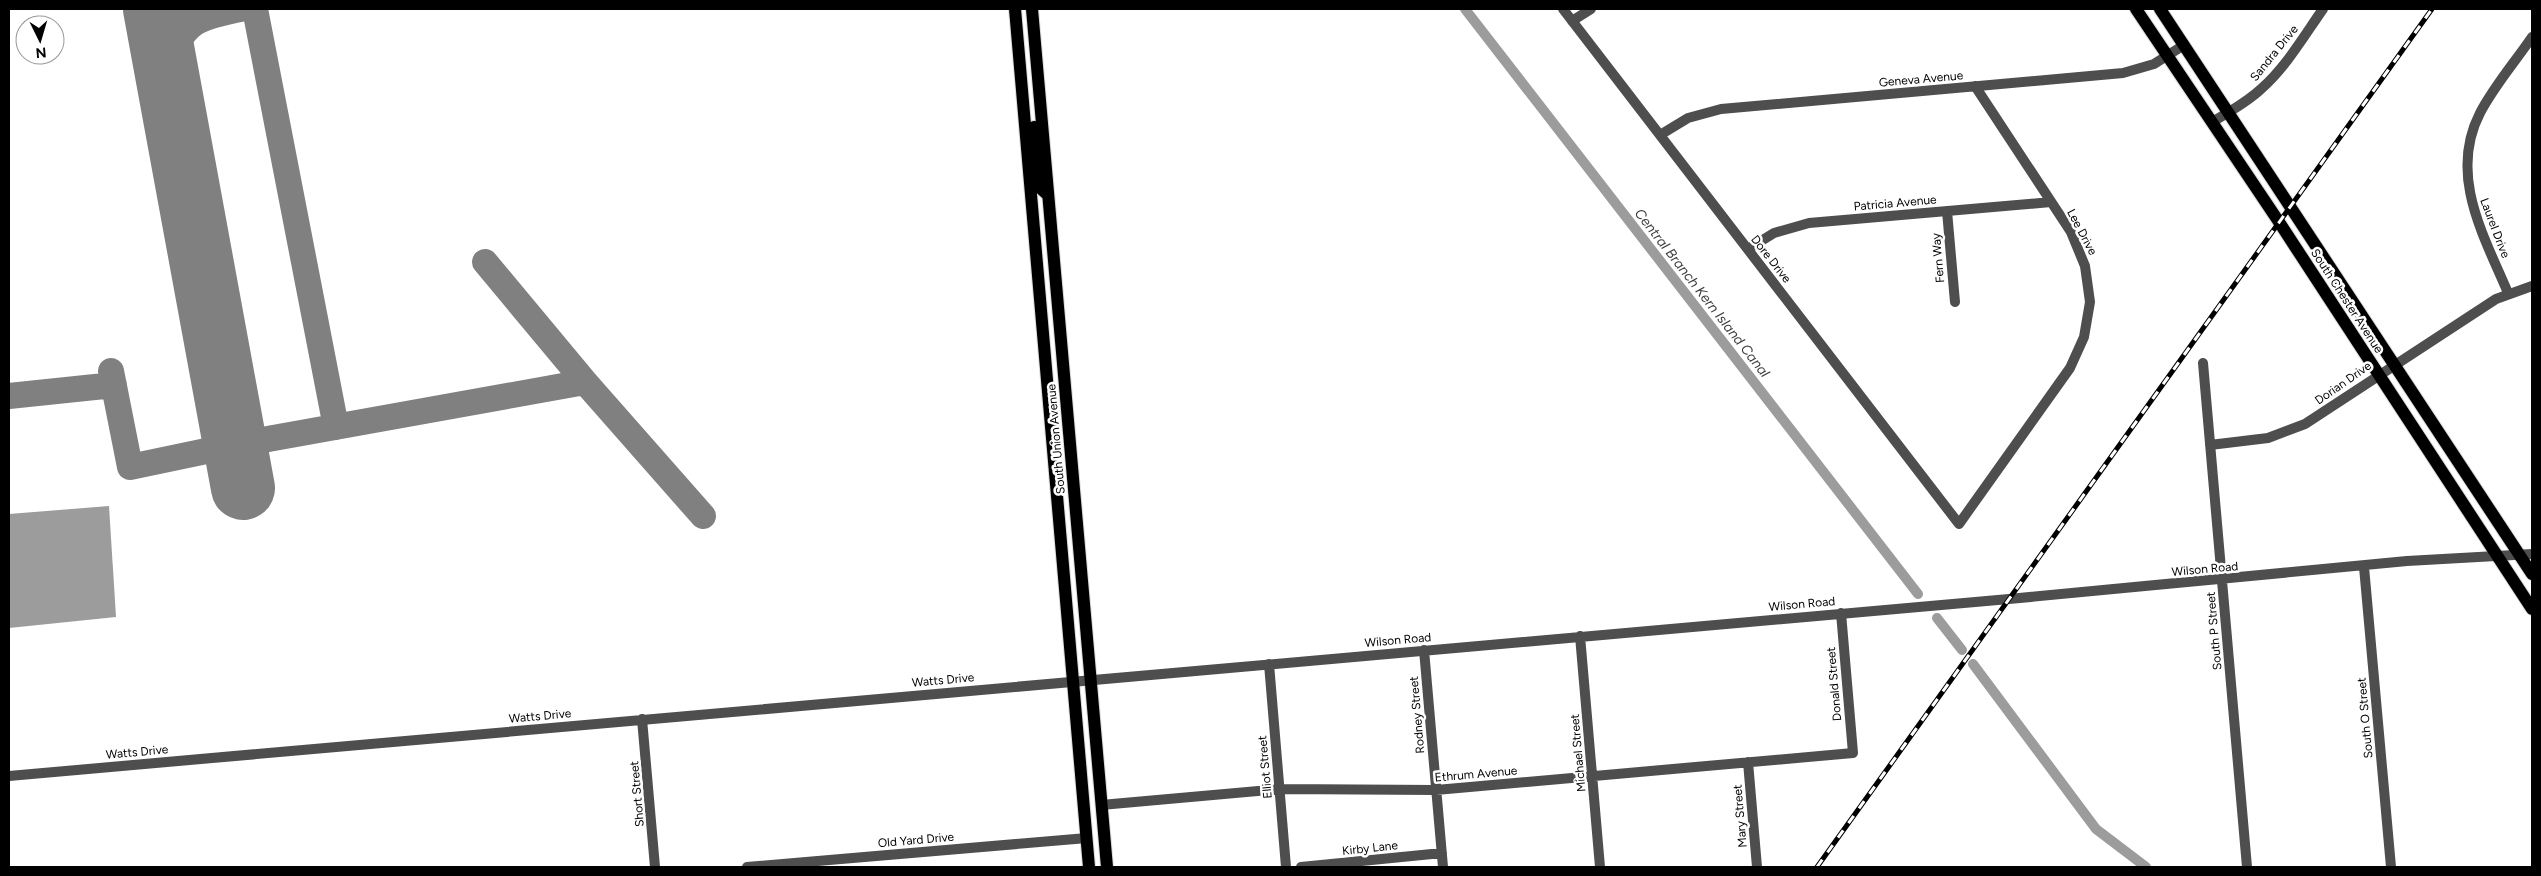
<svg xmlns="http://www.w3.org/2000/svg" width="2541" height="876" viewBox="0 0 2541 876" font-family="Figtree,sans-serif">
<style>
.water{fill:#9c9c9c}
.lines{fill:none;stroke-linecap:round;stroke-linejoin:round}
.canal{stroke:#9c9c9c;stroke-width:10}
.taxiway{stroke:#808080;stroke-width:26}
.runway{stroke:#808080;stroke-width:64}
.major-casing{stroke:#dbdbdb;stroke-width:14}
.minor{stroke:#4e4e4e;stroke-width:10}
.major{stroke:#000;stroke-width:12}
.rail-casing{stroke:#000;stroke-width:5}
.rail{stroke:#fff;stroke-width:3;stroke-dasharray:9;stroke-linecap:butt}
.labels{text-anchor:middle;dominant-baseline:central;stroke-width:5;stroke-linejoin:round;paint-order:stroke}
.street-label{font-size:12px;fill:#000;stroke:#fff}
.water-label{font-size:14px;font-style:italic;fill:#3d3d3d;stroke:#fff}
</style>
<rect width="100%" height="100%" fill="#fff"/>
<path class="water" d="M109,506L116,617L9,628V514Z"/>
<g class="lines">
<path class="canal" d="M1465,9L1918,594
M1937,618L1962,650
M1973,664L2096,829L2146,867"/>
<path class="taxiway" d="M172,9L202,17
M255,9L336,427
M165,65C189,20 191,20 240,9
M485,262L585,382L703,516
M111,371L130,467L235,445L585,382
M9,396L114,385"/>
<path class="runway" d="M155,9L243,488"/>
<defs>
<path id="major" d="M1015,9L1089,867
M1032,9L1107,867
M2136,9L2279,222L2532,609
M2160,9L2532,574
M1034,127L1039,187L1048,195"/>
</defs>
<use href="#major" class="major-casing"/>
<path class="minor" d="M1563,9L1959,524L2070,368L2084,337L2090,302L2085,266L2071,232L1975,86
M1572,21L1591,9
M2212,122C2229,112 2246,103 2261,89C2286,67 2304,36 2323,9
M1660,135L1688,118L1721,109L2123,73L2154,64L2184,45
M1947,211L1955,302
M1748,249L1774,233L1809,223L2051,202
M2508,293C2484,236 2448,175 2480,113C2494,86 2515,62 2532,37
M2203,363L2247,867
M2210,445L2268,438L2305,424L2496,299L2532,286
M2364,567L2391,867
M1580,636L1600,867
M1424,650L1443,867
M1269,664L1286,867
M642,719L655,867
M1748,762L1757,867
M9,776L2009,599L2407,561L2532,554
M1101,805L1280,789L1436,790L1853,753L1841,613
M747,867L1087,838
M1301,867L1442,853"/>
<use href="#major" class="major"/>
<defs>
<path id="rail" d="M1817,867L2432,9"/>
</defs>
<use href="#rail" class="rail-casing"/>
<use href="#rail" class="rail"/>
</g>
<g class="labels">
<g class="street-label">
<text transform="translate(2274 53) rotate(-51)">Sandra Drive</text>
<text transform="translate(1921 79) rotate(-5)">Geneva Avenue</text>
<text transform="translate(1895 203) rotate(-5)">Patricia Avenue</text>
<text transform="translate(2495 228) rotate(69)">Laurel Drive</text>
<text transform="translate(2082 232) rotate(62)">Lee Drive</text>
<text transform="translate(1938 258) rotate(-95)">Fern Way</text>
<text transform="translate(1771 259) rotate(52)">Dore Drive</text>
<text transform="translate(2347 301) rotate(57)">South Chester Avenue</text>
<text transform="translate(2343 383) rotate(-35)">Dorian Drive</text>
<text transform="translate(1056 439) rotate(-95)">South Union Avenue</text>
<text transform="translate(2205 569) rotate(-5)">Wilson Road</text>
<text transform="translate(1802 604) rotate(-5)">Wilson Road</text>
<text transform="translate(2214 631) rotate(-95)">South P Street</text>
<text transform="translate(1398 640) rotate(-5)">Wilson Road</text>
<text transform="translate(943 680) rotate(-5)">Watts Drive</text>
<text transform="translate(1834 684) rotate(-95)">Donald Street</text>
<text transform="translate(1417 715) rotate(-95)">Rodney Street</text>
<text transform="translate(540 716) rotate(-5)">Watts Drive</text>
<text transform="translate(2365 718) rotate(-95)">South O Street</text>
<text transform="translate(137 752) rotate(-5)">Watts Drive</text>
<text transform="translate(1578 753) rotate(-95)">Michael Street</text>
<text transform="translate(1265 767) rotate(-95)">Elliot Street</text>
<text transform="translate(1476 774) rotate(-5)">Ethrum Avenue</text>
<text transform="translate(637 794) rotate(-95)">Short Street</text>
<text transform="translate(1740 816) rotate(-95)">Mary Street</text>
<text transform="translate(916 840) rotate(-5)">Old Yard Drive</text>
<text transform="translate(1370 848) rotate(-6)">Kirby Lane</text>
</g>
<g class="water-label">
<text transform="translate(1702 293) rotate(52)">Central Branch Kern Island Canal</text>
</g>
</g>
<rect width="2541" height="876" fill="none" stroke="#000000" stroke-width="20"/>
<g transform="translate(40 40) rotate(175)"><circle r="24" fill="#ffffff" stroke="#999999"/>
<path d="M0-4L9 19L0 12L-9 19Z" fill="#000000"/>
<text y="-8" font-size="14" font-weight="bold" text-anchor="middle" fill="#000000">N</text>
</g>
</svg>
